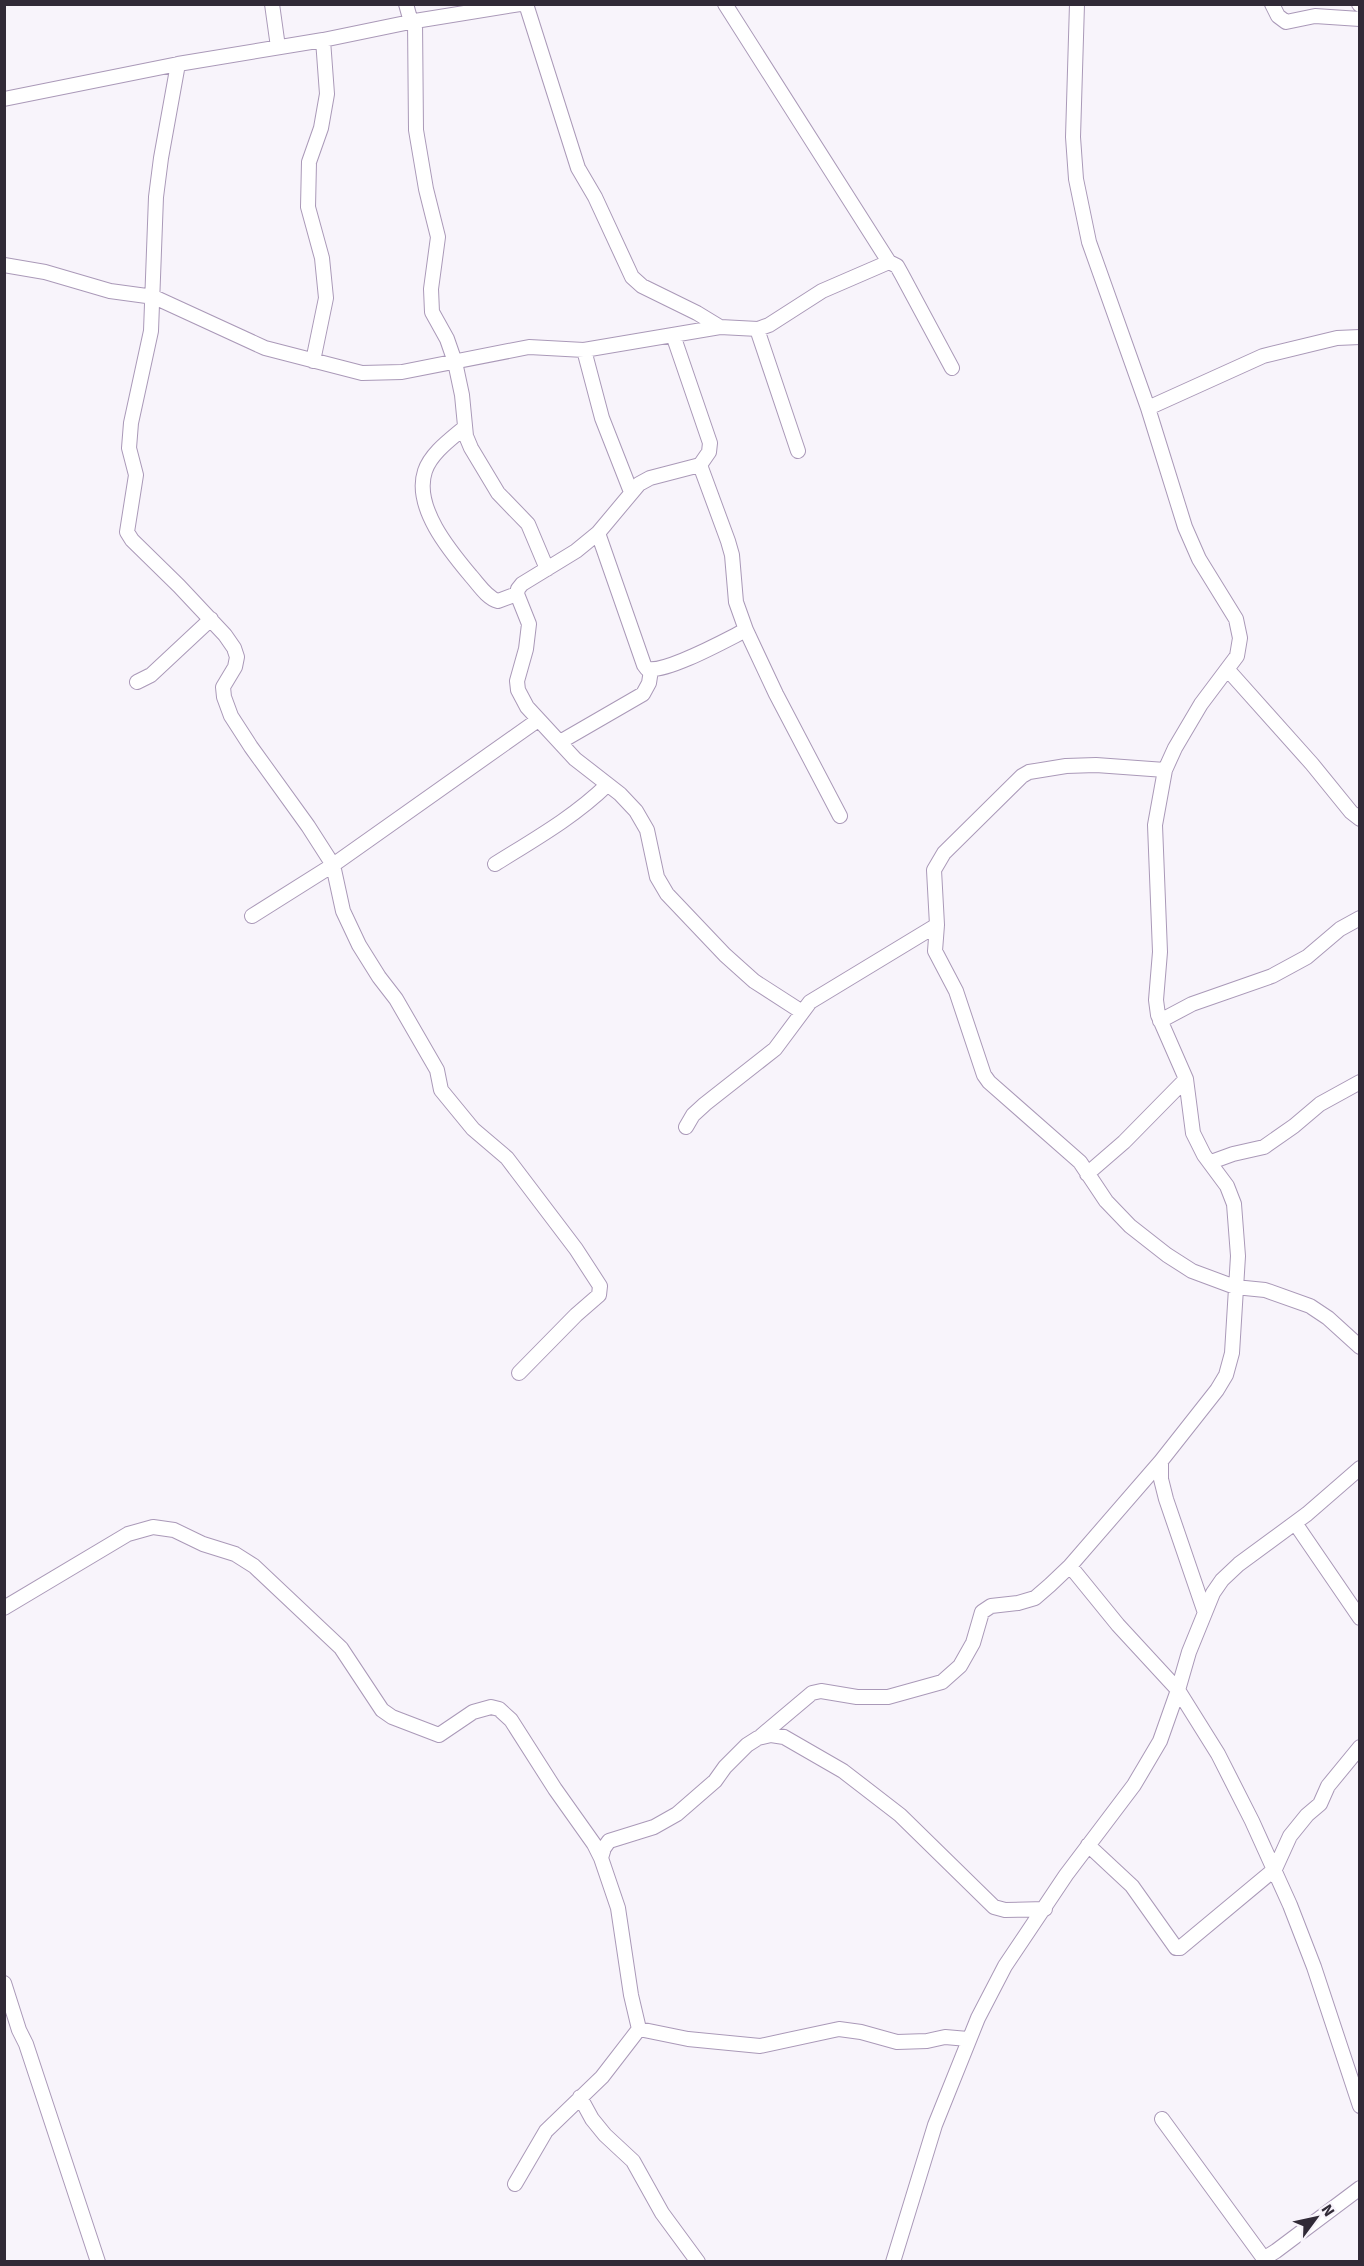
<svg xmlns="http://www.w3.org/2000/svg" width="1364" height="2266" viewBox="0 0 1364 2266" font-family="'Source Sans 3',sans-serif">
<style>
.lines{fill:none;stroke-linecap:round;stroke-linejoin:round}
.street-casing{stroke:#aa99b8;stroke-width:16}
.street{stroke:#fff;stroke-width:14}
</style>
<rect width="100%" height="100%" fill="#f8f4fb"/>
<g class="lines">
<defs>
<path id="street" d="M272,4L278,47
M406,4L411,22
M526,4L578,168L595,197L632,277L642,286L697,313L720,327
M725,4L889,262
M1077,4L1073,137L1076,179L1089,242L1148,408L1185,527L1199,559L1236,619L1240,638L1237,656L1201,704L1175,748L1165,770L1155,825L1160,952L1156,1000L1158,1015L1186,1079L1193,1133L1204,1155L1227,1186L1234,1204L1238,1256L1232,1353L1226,1375L1217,1390L1161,1461V1479L1166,1499L1204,1610
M1272,4L1278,16L1286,22L1315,16L1360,19
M1359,4L1360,5
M415,21L416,130L426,189L438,237L431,289L432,312L447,339L455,362L462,395L466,436L471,448L498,493L528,524L547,569
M178,64L161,158L156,197L151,331L131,423L129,448L136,475L127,532L132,540L179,586L225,635L234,648L237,657L235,667L223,687L224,697L231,716L251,747L308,826L333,865L343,911L359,945L379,977L396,999L437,1070L441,1090L473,1129L507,1158L576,1249L600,1286L599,1295L576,1315L519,1373
M4,99L178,64L323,40L415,21L520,4
M4,265L45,272L110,291L154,297L265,348L362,373L402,372L529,347L584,350L720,327L758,329L769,325L822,291L889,262L897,266L902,275L952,368
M757,329L798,451
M673,335L710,443L709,452L700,465L728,541L732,555L736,602L746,630L776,694L840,816
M584,350L602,418L631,492
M313,361L326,298L322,258L308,207L309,162L321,128L327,94L323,40
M1148,408L1263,356L1337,338L1360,337
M465,427C451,439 431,453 425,471C413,507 450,551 471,576C479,585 487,598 498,601L517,594
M700,465L650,478L639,484L598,533L576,551L522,584L518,589L517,594L529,624L526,649L517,681L518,690L527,707L575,759L620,794L636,811L647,830L657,877L667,894L725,955L754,981L802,1012
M598,533L644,665L647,669C667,673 726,640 746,630
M1228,670L1312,764L1351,812L1360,819
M137,682L151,675L211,619
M560,742L643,694L649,683L651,670
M1165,770L1096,765L1066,766L1029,772L1022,776L944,853L934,870L937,925L935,951L956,991L984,1075L989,1082L1080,1162L1106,1201L1130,1226L1167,1255L1192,1271L1235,1287L1265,1290L1310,1306L1328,1318L1360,1347
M495,864C535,839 574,817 607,785
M252,916L333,865L538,720
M1160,1021L1192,1004L1272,976L1307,957L1340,929L1360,918
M686,1127L693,1115L705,1104L775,1049L810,1002L937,925
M1211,1162L1233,1154L1264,1147L1294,1126L1320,1104L1360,1082
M1087,1174L1124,1142L1186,1079
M1295,1523L1360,1618
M1070,1566L1118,1625L1178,1690L1218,1754L1252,1821L1290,1905L1314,1967L1360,2106
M4,1608L128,1534L153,1527L174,1530L203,1544L235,1554L254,1566L341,1648L382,1710L392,1717L439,1735L473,1712L491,1707L499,1709L511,1720L555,1789L594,1844L601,1858
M761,1736L812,1693L821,1691L857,1697H888L942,1682L960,1666L973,1643L982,1612L991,1606L1018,1603L1035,1598L1050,1585L1070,1566L1161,1461
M1088,1845L1132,1886L1176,1948H1180L1275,1869L1290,1836L1307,1815L1320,1804L1328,1786L1360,1747
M4,1983L19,2030L26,2044L98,2262
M639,2029L631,1995L618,1908L601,1858L604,1848L609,1841L654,1827L677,1814L715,1781L725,1767L747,1745L758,1738L771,1735L784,1737L843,1771L900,1815L994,1907L1005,1910L1045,1909
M580,2097L592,2119L605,2135L633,2161L662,2213L698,2262
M1162,2119L1262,2256H1268L1276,2251L1360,2188
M515,2184L546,2131L602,2077L639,2029L688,2039L760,2046L839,2029L861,2032L897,2042L927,2041L945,2037L968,2039
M893,2262L935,2125L978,2018L1005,1966L1066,1875L1134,1785L1160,1741L1178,1690L1189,1652L1213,1593L1222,1580L1239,1564L1307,1514L1360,1468"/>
</defs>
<use href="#street" class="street-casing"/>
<use href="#street" class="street"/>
</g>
<rect width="1364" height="2266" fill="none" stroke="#312a37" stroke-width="12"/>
<g transform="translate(1316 2218) rotate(57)" stroke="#f8f4fb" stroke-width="4.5" paint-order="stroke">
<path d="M0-4.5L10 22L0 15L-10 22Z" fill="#312a37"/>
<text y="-9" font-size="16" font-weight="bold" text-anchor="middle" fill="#312a37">N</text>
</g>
</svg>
